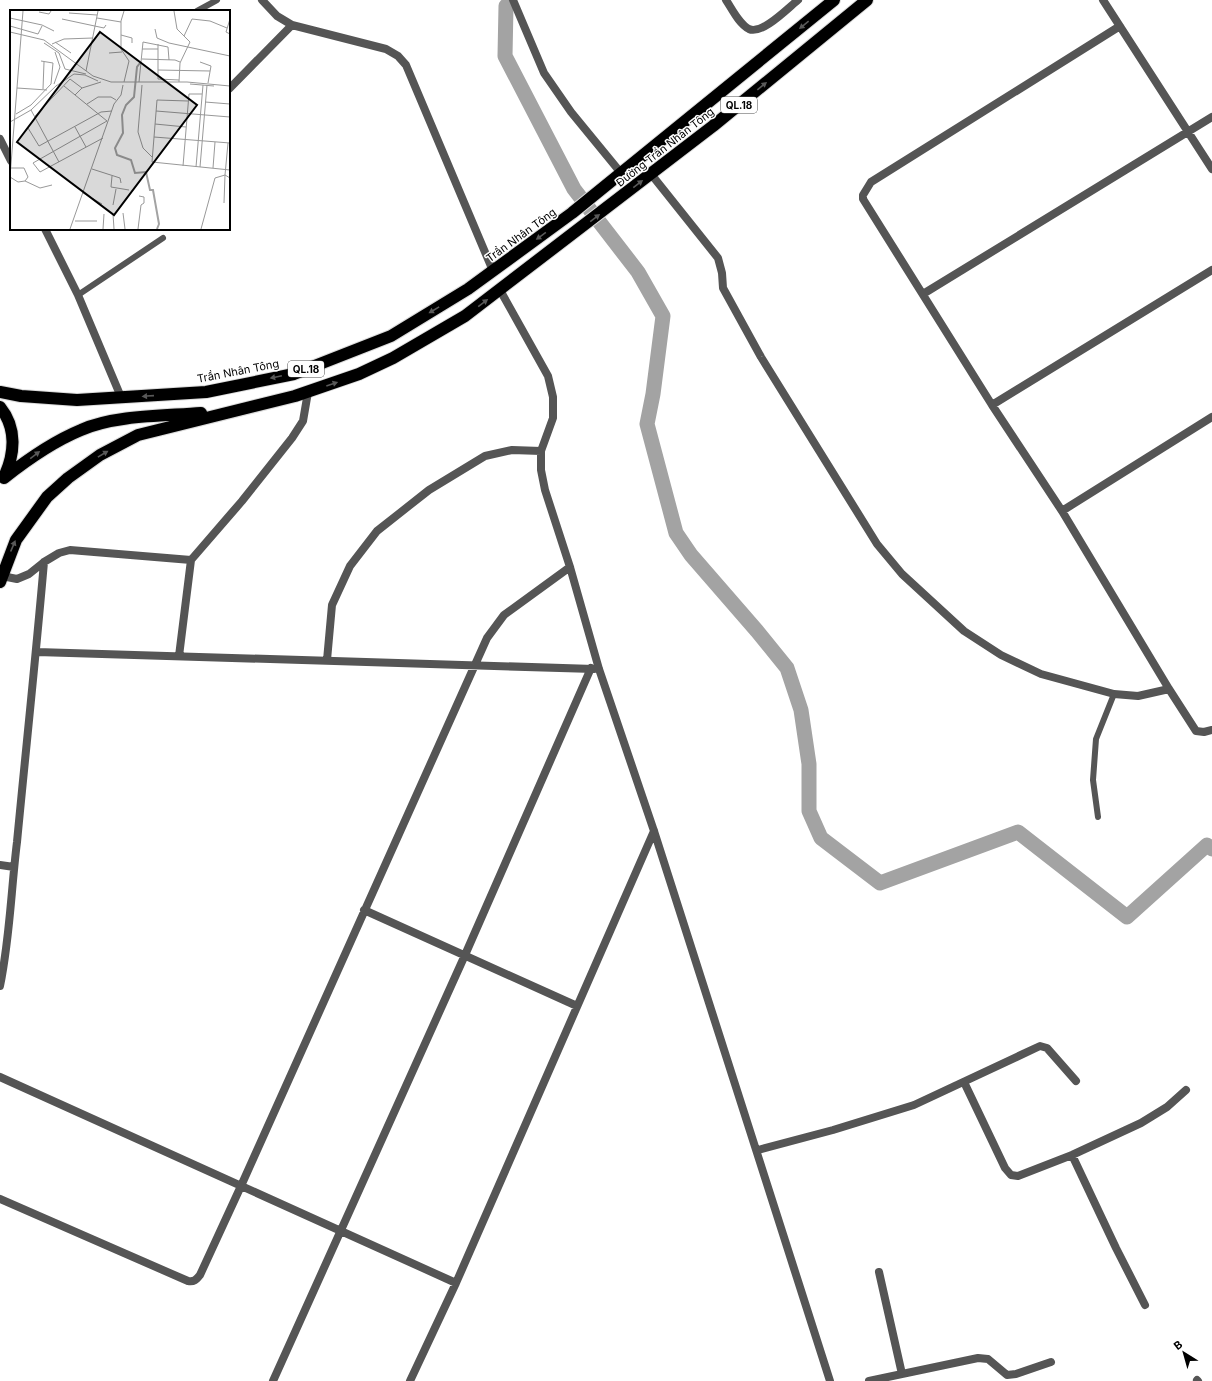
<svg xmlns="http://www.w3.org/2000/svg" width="1212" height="1381" viewBox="0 0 1212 1381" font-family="Inter,sans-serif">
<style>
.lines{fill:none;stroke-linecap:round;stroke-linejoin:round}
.canal{stroke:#a3a3a3;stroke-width:15}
.highway-casing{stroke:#dbdbdb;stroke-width:14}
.lane{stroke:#555;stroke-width:6}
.street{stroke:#555;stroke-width:8}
.highway{stroke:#000;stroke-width:12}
.oneway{fill:#595959}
.labels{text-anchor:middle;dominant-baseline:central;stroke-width:3;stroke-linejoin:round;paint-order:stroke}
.shield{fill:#fff;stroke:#4c4c4c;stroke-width:1}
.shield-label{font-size:10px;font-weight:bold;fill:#000}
.street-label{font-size:11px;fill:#000;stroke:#fff}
.inset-river{fill:none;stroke:#a3a3a3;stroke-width:2}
.inset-road{fill:none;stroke:#999;stroke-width:1}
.view{fill:#000;fill-opacity:0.15;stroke:#000;stroke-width:2}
.inset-edge{fill:none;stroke:#000;stroke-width:2}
</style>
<rect width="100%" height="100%" fill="#fff"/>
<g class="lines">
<path class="canal" d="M506,6L505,56L574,189L638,272L663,316L653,394L647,424L676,533L691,555L757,631L787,668L801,710L809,764V811L821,838L880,883L1018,832L1127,917L1207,845L1212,849"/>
<defs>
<path id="highway" d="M0,392L21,396L77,400L206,392L294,374L391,336L468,289L572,213L834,0
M0,407C17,428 15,454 4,477
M4,478C28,459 52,442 81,430C115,415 164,416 201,413
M0,582L16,540L47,497L68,478L100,455L138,435L295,396L359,374L393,358L465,316L713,126L867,0"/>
</defs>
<use href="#highway" class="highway-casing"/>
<path class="lane" d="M197,11L217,0
M78,295L163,238
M1098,817L1093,780L1096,739L1114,694"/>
<path class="street" d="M262,0L277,16L292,25L386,49L398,56L406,65L493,271
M513,0L544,73L571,112L621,173
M726,0C732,9 739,24 749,29C762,35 788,8 798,0
M1103,0L1212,169
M1120,26L871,182L863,195V199L992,405L1062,511L1169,689L1196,731L1204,732L1212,730
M229,89L292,25
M0,139L11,161
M651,174L718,258L722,273L723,288L761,357L877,544L902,574L964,631L1001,655L1041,674L1114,694L1138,696L1169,689
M45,229L78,295L121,397
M500,290L548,376L553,397V418L541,451V470L545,490L570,567L599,669L654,831L830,1381
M923,294L1212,117
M992,405L1212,270
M1062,511L1212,417
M2,576L17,579L29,574L44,562L59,553L70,550L191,560
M37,652L594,669
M179,656L191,560L242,501L292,438L303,421L308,392
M327,660L332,605L350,566L377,531L429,490L485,456L512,450L541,451
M0,865L14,867
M364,910L577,1006
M0,986C10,938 11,890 17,842C26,748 36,655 44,562
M0,1077L456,1283
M964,1082L1005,1168L1011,1175L1018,1176L1072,1155L1141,1123L1167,1107L1186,1090
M758,1150L833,1130L914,1105L1040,1046L1047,1048L1076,1081
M1072,1155L1116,1248L1145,1305
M0,1199L188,1281C194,1282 196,1280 200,1275L241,1186L487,638L504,615L570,567
M879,1272L902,1374
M1197,1380L1198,1381
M273,1381L465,955L591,668
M410,1381L456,1283L654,831
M869,1381L978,1358L988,1359L1007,1375L1016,1374L1051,1362"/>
<use href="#highway" class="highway"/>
</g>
<defs><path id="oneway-solid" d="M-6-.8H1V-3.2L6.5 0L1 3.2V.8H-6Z"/></defs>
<g class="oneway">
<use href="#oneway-solid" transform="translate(804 25) rotate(141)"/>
<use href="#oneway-solid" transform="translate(762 86) rotate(-39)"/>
<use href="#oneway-solid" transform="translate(638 184) rotate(-38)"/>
<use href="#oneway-solid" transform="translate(595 218) rotate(-37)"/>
<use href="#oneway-solid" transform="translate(541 236) rotate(144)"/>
<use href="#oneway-solid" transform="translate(483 303) rotate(-37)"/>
<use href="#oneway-solid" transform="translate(434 310) rotate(149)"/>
<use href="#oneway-solid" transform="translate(276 377) rotate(168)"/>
<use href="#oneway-solid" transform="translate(332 384) rotate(-19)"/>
<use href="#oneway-solid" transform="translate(148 396) rotate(176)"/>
<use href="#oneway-solid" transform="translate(103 454) rotate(-31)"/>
<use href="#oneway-solid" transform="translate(35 455) rotate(-37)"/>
<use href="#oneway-solid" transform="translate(13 546) rotate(-67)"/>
</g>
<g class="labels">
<g class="shield">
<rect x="721" y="97" width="36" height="16" rx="3"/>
<rect x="288" y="361" width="36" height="16" rx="3"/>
</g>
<g class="shield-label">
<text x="739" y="105">QL.18</text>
<text x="306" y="369">QL.18</text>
</g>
<g class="street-label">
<text transform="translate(665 147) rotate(-38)">Đường Trần Nhân Tông</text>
<text transform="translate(521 235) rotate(-36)">Trần Nhân Tông</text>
<text transform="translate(238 371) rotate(-11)">Trần Nhân Tông</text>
</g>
</g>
<g transform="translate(10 10)">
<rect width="220" height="220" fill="#fff"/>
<path class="inset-river" d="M130,53L127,57L124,87L116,95L112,105L113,123L105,138L107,145L121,150L125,163L136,162L140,180H143L149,214L147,219"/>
<path class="inset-road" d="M164,1L167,19L180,32L170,53L169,72M29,2L39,4L41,1M59,3L87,5M0,8L32,15L44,21M87,8L111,12M52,9L94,18L96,15M220,9L216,22L220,24M0,16L28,24L32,16M145,19L147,28L159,33L220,46M0,22L34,30L83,66L101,72H177L220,76M111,25L122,28V33M174,26L182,9L200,11L217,18M45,32L61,43M34,33L49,43L55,59L76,64M42,34L54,29L83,28M148,34V69L169,70M132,39H148M99,43L112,42M132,49L165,50L170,52M190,52L201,56L198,73M148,60L200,61M76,61L88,1M60,69L72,78M114,72L119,51L111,39V11L114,1M129,72L133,32L158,37L159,50M44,74L50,57L45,42M180,74L204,76M132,75L128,122L133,138L142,147M46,76L64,64L75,65L88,71M54,76L97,111M7,78L37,80M33,79L34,52M65,85L72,78L91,72M178,91L147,90L142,152L220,160M195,92L220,94M77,94L88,87H101L106,90M21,100L49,152M146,101L220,107M6,104L21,95L41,74L43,53L31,51M25,106L60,69M0,112L21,100L47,75M145,114L176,117M65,117L76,137M18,118L29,136L91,102L102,101M144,127L220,133M93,128L30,162L23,153L97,111M173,156L179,84H192M186,157L193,75M190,157L197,75M203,158L205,132M82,159L110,168L111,173M102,166L101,177L119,180M0,167L13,1M0,167L8,172L15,171L18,167L14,158H0M15,171L30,178L42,175M73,183L92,194M214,193L215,165L220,168M103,195L106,179M113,203L115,219M103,204L104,219M65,211H87M60,219L104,94L111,85L113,75M93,219L94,204M128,219L131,195L134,193V187L129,186M191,219L205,168L215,165L218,133"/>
<path class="view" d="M90,22L187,95L104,205L7,132Z"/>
<rect width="220" height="220" class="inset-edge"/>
</g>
<g transform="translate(1184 1353) rotate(323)" stroke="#ffffff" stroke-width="3" paint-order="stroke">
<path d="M0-3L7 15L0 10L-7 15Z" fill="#000000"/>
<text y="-6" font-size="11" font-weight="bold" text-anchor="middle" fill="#000000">B</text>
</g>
</svg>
